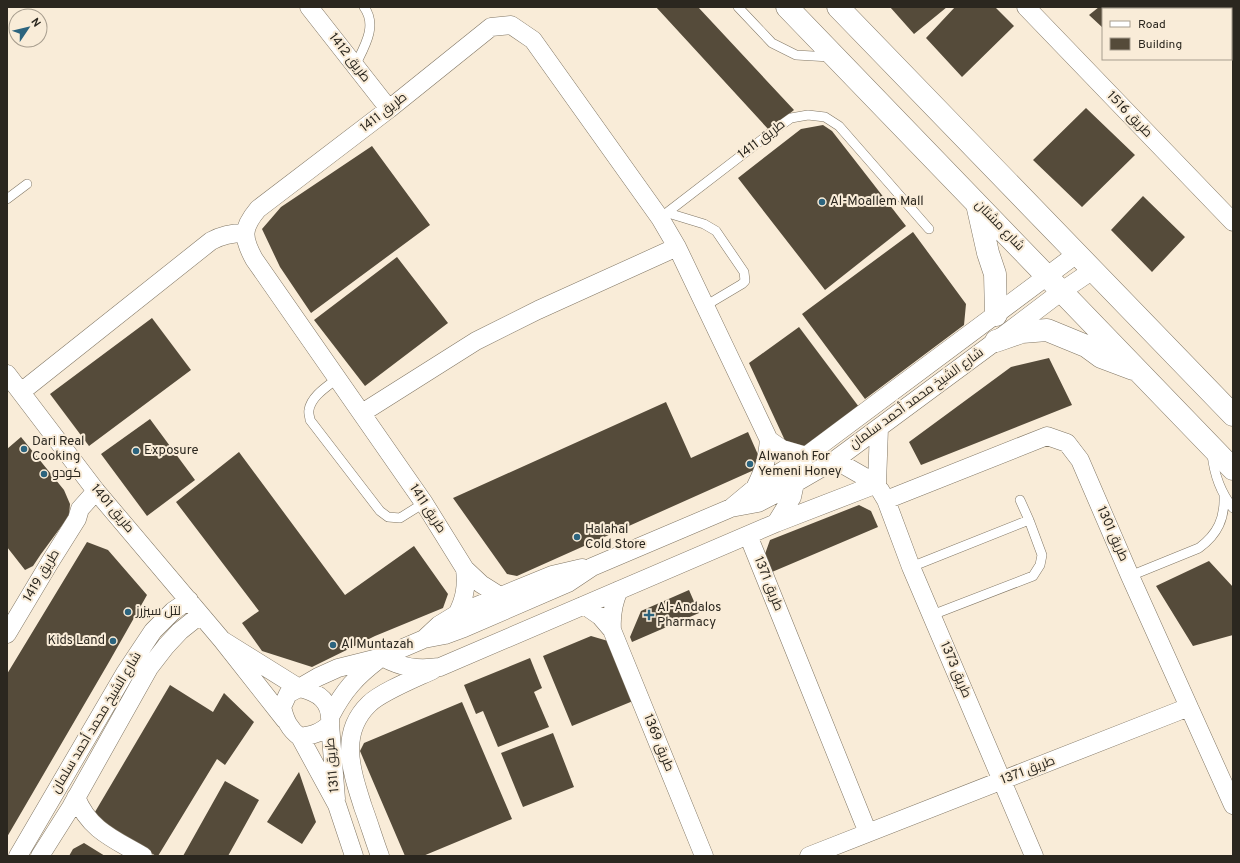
<svg xmlns="http://www.w3.org/2000/svg" width="1240" height="863" viewBox="0 0 1240 863" font-family="Overpass,Cairo,sans-serif">
<style>
.building{fill:#554b3a}
.lines{fill:none;stroke-linecap:round;stroke-linejoin:round}
.lane-casing{stroke:#807664;stroke-width:10}
.street-casing{stroke:#807664;stroke-width:19}
.secondary-casing{stroke:#807664;stroke-width:23}
.lane{stroke:#fff;stroke-width:9}
.street{stroke:#fff;stroke-width:18}
.secondary{stroke:#fff;stroke-width:22}
.poi-dot{fill:#2c647e;stroke:#f9ecd8;stroke-width:1.5}
.labels{text-anchor:middle;dominant-baseline:central;stroke-width:4;stroke-linejoin:round;paint-order:stroke}
.street-label{font-size:13px;fill:#2b271f;stroke:#f9ecd8}
.poi-label{font-size:13px;fill:#2b271f;stroke:#f9ecd8;text-anchor:start}
</style>
<rect width="100%" height="100%" fill="#f9ecd8"/>
<path class="building" d="M656,7H698L794,110L769,130Z
M890,7H947L914,34Z
M955,7H995L1014,26L962,77L926,38Z
M1099,7H1148L1150,9H1103V28L1089,15Z
M1086,108L1135,155L1082,207L1033,160Z
M823,125L832,131L906,226L825,290L738,178L801,129Z
M372,146L430,225L311,313L280,267L262,229L281,207Z
M1143,196L1185,237L1152,272L1111,230Z
M913,232L966,304L964,325L865,399L802,314Z
M397,257L448,323L365,386L314,320Z
M152,318L191,370L89,446L50,394Z
M799,327L862,411L804,452L788,447L749,363Z
M1049,358L1072,405L921,465L909,442L1011,367Z
M666,402L691,458L748,432L763,466L517,576L507,574L453,498Z
M150,419L195,480L147,516L101,454Z
M21,437L64,490L70,504L69,516L41,554L33,566L25,570L7,547V449Z
M239,452L345,595L414,546L448,594L443,608L375,636L312,667L262,651L242,623L259,611L176,502Z
M859,505L871,511L878,527L772,572L765,554L770,540Z
M87,542L108,550L147,595L109,662L7,837V674Z
M1209,561L1233,587V635L1193,646L1156,586Z
M689,590L699,613L632,642L630,637L641,611Z
M591,636L608,641L633,701L572,726L543,656Z
M530,658L542,688L534,692L549,727L498,747L483,711L476,714L464,685Z
M170,685L213,712L224,693L254,722L225,765L217,759L158,856H156L92,817Z
M462,702L512,819L423,856H405L360,751L364,743Z
M553,733L574,787L523,807L501,753Z
M299,772L316,822L302,844L267,822Z
M225,781L259,800L228,856H183Z
M84,843L105,856H69L73,849Z"/>
<g class="lines">
<defs>
<path id="lane" d="M738,7L772,43L796,55L830,57
M355,66C364,47 378,26 364,7
M7,199L27,184
M668,213L704,224L716,231L744,272L745,281L742,284L705,306
M660,218L777,128L791,118L808,115L825,117L839,126L929,229
M338,378C328,386 311,396 309,410C308,413 310,417 310,420L380,511L388,517L400,518L424,503
M1212,454C1214,473 1221,493 1233,508
M911,567L1029,520
M1130,576L1199,548C1218,534 1225,518 1224,495
M932,615L1033,576L1040,565L1042,555L1029,520L1020,500"/>
<path id="street" d="M309,7L389,109
M1026,7L1233,222
M7,374L96,491L222,640L285,720
M21,392L211,241C222,235 231,233 244,233
M362,413L476,341L538,310L677,247
M769,440L782,449L806,456
M835,460L877,484
M877,484L879,428
M755,488C764,470 767,460 769,440
M880,490L886,500L911,567L1034,856
M886,500L1047,436L1067,443L1080,460L1130,576L1233,805
M731,508L755,488L806,456L1078,253
M776,523L792,497L795,483
M748,535L868,833
M500,596L481,584L465,569L424,503L254,259C242,237 242,228 258,209L389,109L491,27L511,25L533,40L660,218L677,247L769,440
M584,605L600,616L612,630L704,856
M457,614C465,599 467,586 465,569
M612,630C611,615 613,603 619,590
M7,634L50,562L77,519L80,509L96,491
M424,639L439,625L457,614L552,575L582,568
M222,640L299,688L318,677L338,668L382,657L424,639L445,635L464,628L568,583L592,567L731,508L758,503L785,489L835,460L996,341L1062,291L1093,270
M382,657C403,668 417,670 440,667L776,523L877,484
M299,688C318,692 332,701 330,724C320,733 314,735 300,737C289,729 285,720 282,707L288,694Z
M331,715C344,690 356,677 378,660
M330,724L336,799
M300,737L337,805L354,856
M76,797C89,830 114,839 143,856
M18,856L125,673L153,631L173,611L189,600
M40,856L71,807L149,668L166,646L180,631L200,615
M380,856C374,840 369,823 363,807C352,772 338,734 369,704C381,692 416,678 433,670
M809,856L1189,707"/>
<path id="secondary" d="M787,7L1233,469
M838,7L1233,415
M977,204L988,253L995,274L996,315
M996,341L1022,332L1047,330L1086,346L1101,357L1133,369"/>
</defs>
<use href="#lane" class="lane-casing"/>
<use href="#street" class="street-casing"/>
<use href="#secondary" class="secondary-casing"/>
<use href="#lane" class="lane"/>
<use href="#street" class="street"/>
<use href="#secondary" class="secondary"/>
</g>
<g class="poi-dot">
<circle cx="822" cy="202" r="4"/>
<circle cx="24" cy="449" r="4"/>
<circle cx="136" cy="451" r="4"/>
<circle cx="750" cy="464" r="4"/>
<circle cx="44" cy="474" r="4"/>
<circle cx="577" cy="537" r="4"/>
<circle cx="128" cy="612" r="4"/>
<path d="M647 609h4v4h4v4h-4v4h-4v-4h-4v-4h4z"/>
<circle cx="113" cy="641" r="4"/>
<circle cx="333" cy="645" r="4"/>
</g>
<g class="labels">
<g class="street-label">
<text transform="translate(349 58) rotate(52)">طريق 1412</text>
<text transform="translate(384 113) rotate(-38)">طريق 1411</text>
<text transform="translate(1129 115) rotate(46)">طريق 1516</text>
<text transform="translate(762 140) rotate(-37)">طريق 1411</text>
<text transform="translate(999 226) rotate(46)">شارع مشتان</text>
<text transform="translate(917 399) rotate(-36)">شارع الشيخ محمد أحمد سلمان</text>
<text transform="translate(112 509) rotate(50)">طريق 1401</text>
<text transform="translate(427 509) rotate(57)">طريق 1411</text>
<text transform="translate(1112 534) rotate(66)">طريق 1301</text>
<text transform="translate(42 576) rotate(-59)">طريق 1419</text>
<text transform="translate(768 584) rotate(68)">طريق 1371</text>
<text transform="translate(955 670) rotate(67)">طريق 1373</text>
<text transform="translate(97 723) rotate(-59)">شارع الشيخ محمد أحمد سلمان</text>
<text transform="translate(658 743) rotate(68)">طريق 1369</text>
<text transform="translate(333 765) rotate(-95)">طريق 1311</text>
<text transform="translate(1028 771) rotate(-21)">طريق 1371</text>
</g>
<g class="poi-label">
<text x="830" y="202">Al-Moallem Mall</text>
<text x="32" y="442">Dari Real<tspan x="32" dy="15">Cooking</tspan></text>
<text x="144" y="451">Exposure</text>
<text x="758" y="457">Alwanoh For<tspan x="758" dy="15">Yemeni Honey</tspan></text>
<text x="52" y="474">كودو</text>
<text x="585" y="530">Halahal<tspan x="585" dy="15">Cold Store</tspan></text>
<text x="657" y="608">Al-Andalos<tspan x="657" dy="15">Pharmacy</tspan></text>
<text x="136" y="612">لتل سيزرز</text>
<text x="105" y="641" text-anchor="end">Kids Land</text>
<text x="341" y="645">Al Muntazah</text>
</g>
</g>
<rect width="1240" height="863" fill="none" stroke="#2b271f" stroke-width="16"/>
<rect x="1102" y="8" width="130" height="52" fill="#f9ecd8" stroke="#a79d8e"/>
<rect x="1110" y="21" width="20" height="6" fill="#ffffff" stroke="#a79d8e"/>
<text x="1138" y="28" font-size="12" fill="#2b271f">Road</text>
<rect x="1110" y="38" width="20" height="12" fill="#554b3a" stroke="#a79d8e"/>
<text x="1138" y="48" font-size="12" fill="#2b271f">Building</text>
<g transform="translate(28 28) rotate(55)"><circle r="19" fill="#f9ecd8" stroke="#a79d8e"/>
<path d="M0-3L7 15L0 10L-7 15Z" fill="#2c647e"/>
<text y="-6" font-size="11" font-weight="bold" text-anchor="middle" fill="#2b271f">N</text>
</g>
</svg>
